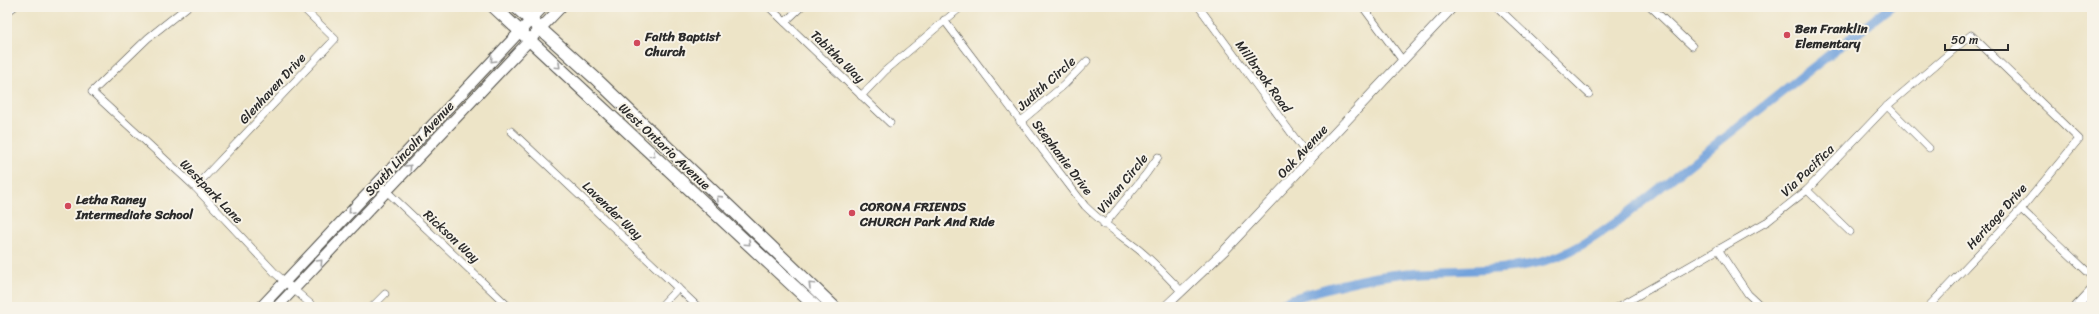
<svg xmlns="http://www.w3.org/2000/svg" width="2099" height="314" viewBox="0 0 2099 314" font-family="Sriracha,sans-serif">
	<style>
		.lines { fill: none; stroke-linecap: round; stroke-linejoin: round }
		.canal { stroke: #72a2dc; stroke-width: 9 }
		.minor-casing { stroke: #484742; stroke-width: 8 }
		.tertiary-casing { stroke: #484742; stroke-width: 10 }
		.secondary-casing { stroke: #484742; stroke-width: 12 }
		.primary-casing { stroke: #484742; stroke-width: 14 }
		.minor { stroke: #fff; stroke-width: 7 }
		.tertiary { stroke: #fff; stroke-width: 9 }
		.secondary { stroke: #fff; stroke-width: 10 }
		.primary { stroke: #fff; stroke-width: 12 }
		.oneway { stroke: #a0a0a0 }
		.poi-dot { fill: #d1495b; stroke: #f7f3e8; stroke-width: 1.5 }
		.labels { text-anchor: middle; stroke-width: 4; stroke-linejoin: round; paint-order: stroke }
		.poi-label { font-size: 13px; font-weight: bold; fill: #2b2b2b; stroke: #f7f3e8; text-anchor: start }
		.street-label { font-size: 13px; fill: #2b2b2b; stroke: #f7f3e8 }
	</style>
	<rect width="100%" height="100%" fill="#f7f3e8"/>
	<filter id="ink" filterUnits="userSpaceOnUse"><feTurbulence type="fractalNoise" baseFrequency=".025" numOctaves="2"/><feDisplacementMap in="SourceGraphic" scale="8" xChannelSelector="R" yChannelSelector="G"/><feConvolveMatrix kernelMatrix="1 2 1 2 8 2 1 2 1" color-interpolation-filters="sRGB"/></filter>
	<filter id="wash" filterUnits="userSpaceOnUse"><feTurbulence type="fractalNoise" baseFrequency=".012" numOctaves="4" result="noise"/><feDisplacementMap in="SourceGraphic" scale="16" xChannelSelector="R" yChannelSelector="G"/><feGaussianBlur stdDeviation="0.9" result="paint"/><feColorMatrix in="noise" values="0 0 0 0 0 0 0 0 0 0 0 0 0 0 0 0 0 1.4 0 .05"/><feComposite in="paint" operator="in"/></filter>
	<g filter="url(#wash)">
		<rect width="100%" height="100%" fill="#ede4c7"/>
		<g class="lines">
			<path class="canal" d="M1270 307C1315 290 1360 277 1408 273 1452 269 1497 273 1541 262 1571 254 1598 236 1623 217L1890 7"/>
		</g>
	</g>
	<g filter="url(#ink)">
		<g class="lines">
			<g class="minor-casing">
				<g id="minor">
					<path d="M187 7 148 38 92 92 195 187 276 274 314 307"/>
					<path d="M769 7 890 123"/>
					<path d="M1199 7 1311 160"/>
					<path d="M1363 7 1403 61"/>
					<path d="M1497 7 1589 94"/>
					<path d="M1651 7 1692 46"/>
					<path d="M7 12 14 7"/>
					<path d="M944 20 1085 206C1102 223 1120 235 1138 249 1154 262 1167 276 1181 291"/>
					<path d="M785 22 801 7"/>
					<path d="M861 96 885 71 961 7"/>
					<path d="M1887 106 1929 148"/>
					<path d="M1020 122 1064 85 1087 61"/>
					<path d="M511 131 698 307"/>
					<path d="M378 183 509 307"/>
					<path d="M195 187 335 39 302 7"/>
					<path d="M1807 190 1850 232"/>
					<path d="M2021 209 2092 276"/>
					<path d="M1104 225 1146 174 1158 157"/>
					<path d="M1718 249 1748 294 1762 307"/>
					<path d="M372 307 385 294"/>
					<path d="M660 307 678 288"/>
					<path d="M1618 307 1768 221 1807 190 1887 106 1971 35 2079 139 2021 209 1928 307"/>
				</g>
			</g>
			<g class="tertiary-casing">
				<g id="tertiary">
					<path d="M1165 307 1225 250 1453 7"/>
					<path d="M2076 307 2092 290"/>
				</g>
			</g>
			<g class="secondary-casing">
				<g id="secondary">
					<path d="M261 307 543 7"/>
					<path d="M277 307 561 7"/>
				</g>
			</g>
			<g class="primary-casing">
				<g id="primary">
					<path d="M494 7 816 307"/>
					<path d="M516 7 595 78 834 307"/>
				</g>
			</g>
			<use href="#minor" class="minor"/>
			<use href="#tertiary" class="tertiary"/>
			<use href="#secondary" class="secondary"/>
			<use href="#primary" class="primary"/>
		</g>
		<defs><path id="oneway-chevron" d="M-2-3.5L2.5 0L-2 3.5" fill="none" stroke-width="1.6" stroke-linecap="round" stroke-linejoin="round"/></defs>
		<g class="oneway">
			<use href="#oneway-chevron" transform="translate(493 60) rotate(134)"/>
			<use href="#oneway-chevron" transform="translate(558 66) rotate(43)"/>
			<use href="#oneway-chevron" transform="translate(653 155) rotate(43)"/>
			<use href="#oneway-chevron" transform="translate(409 167) rotate(-47)"/>
			<use href="#oneway-chevron" transform="translate(719 198) rotate(-136)"/>
			<use href="#oneway-chevron" transform="translate(351 211) rotate(133)"/>
			<use href="#oneway-chevron" transform="translate(748 243) rotate(43)"/>
			<use href="#oneway-chevron" transform="translate(320 262) rotate(-47)"/>
			<use href="#oneway-chevron" transform="translate(811 285) rotate(-137)"/>
		</g>
	</g>
	<g class="poi-dot">
		<circle cx="1787" cy="35" r="4"/>
		<circle cx="637" cy="43" r="4"/>
		<circle cx="68" cy="206" r="4"/>
		<circle cx="852" cy="213" r="4"/>
	</g>
	<g class="labels">
		<g class="poi-label">
			<text x="1795" y="33">Ben Franklin<tspan x="1795" dy="15">Elementary</tspan></text>
			<text x="645" y="41">Faith Baptist<tspan x="645" dy="15">Church</tspan></text>
			<text x="76" y="204">Letha Raney<tspan x="76" dy="15">Intermediate School</tspan></text>
			<text x="860" y="211">CORONA FRIENDS<tspan x="860" dy="15">CHURCH Park And Ride</tspan></text>
		</g>
		<g class="street-label">
			<text transform="translate(838 56) rotate(44)" y="5">Tabitha Way</text>
			<text transform="translate(1264 76) rotate(54)" y="5">Millbrook Road</text>
			<text transform="translate(1046 83) rotate(-42)" y="5">Judith Circle</text>
			<text transform="translate(272 88) rotate(-47)" y="5">Glenhaven Drive</text>
			<text transform="translate(665 146) rotate(43)" y="5">West Ontario Avenue</text>
			<text transform="translate(409 148) rotate(-47)" y="5">South Lincoln Avenue</text>
			<text transform="translate(1302 151) rotate(-47)" y="5">Oak Avenue</text>
			<text transform="translate(1063 157) rotate(53)" y="5">Stephanie Drive</text>
			<text transform="translate(1807 170) rotate(-44)" y="5">Via Pacifica</text>
			<text transform="translate(1122 183) rotate(-51)" y="5">Vivian Circle</text>
			<text transform="translate(212 191) rotate(46)" y="5">Westpark Lane</text>
			<text transform="translate(613 210) rotate(44)" y="5">Lavender Way</text>
			<text transform="translate(1996 216) rotate(-48)" y="5">Heritage Drive</text>
			<text transform="translate(452 236) rotate(43)" y="5">Rickson Way</text>
		</g>
	</g>
	<rect width="2099" height="314" fill="none" stroke="#f7f3e8" stroke-width="24"/>
	<path d="M1945 44v6h63v-6" fill="none" stroke="#2b2b2b" stroke-width="2"/>
	<text x="1951" y="44" font-size="12" fill="#2b2b2b" stroke="#f7f3e8" stroke-width="3" paint-order="stroke">50 m</text>
</svg>
